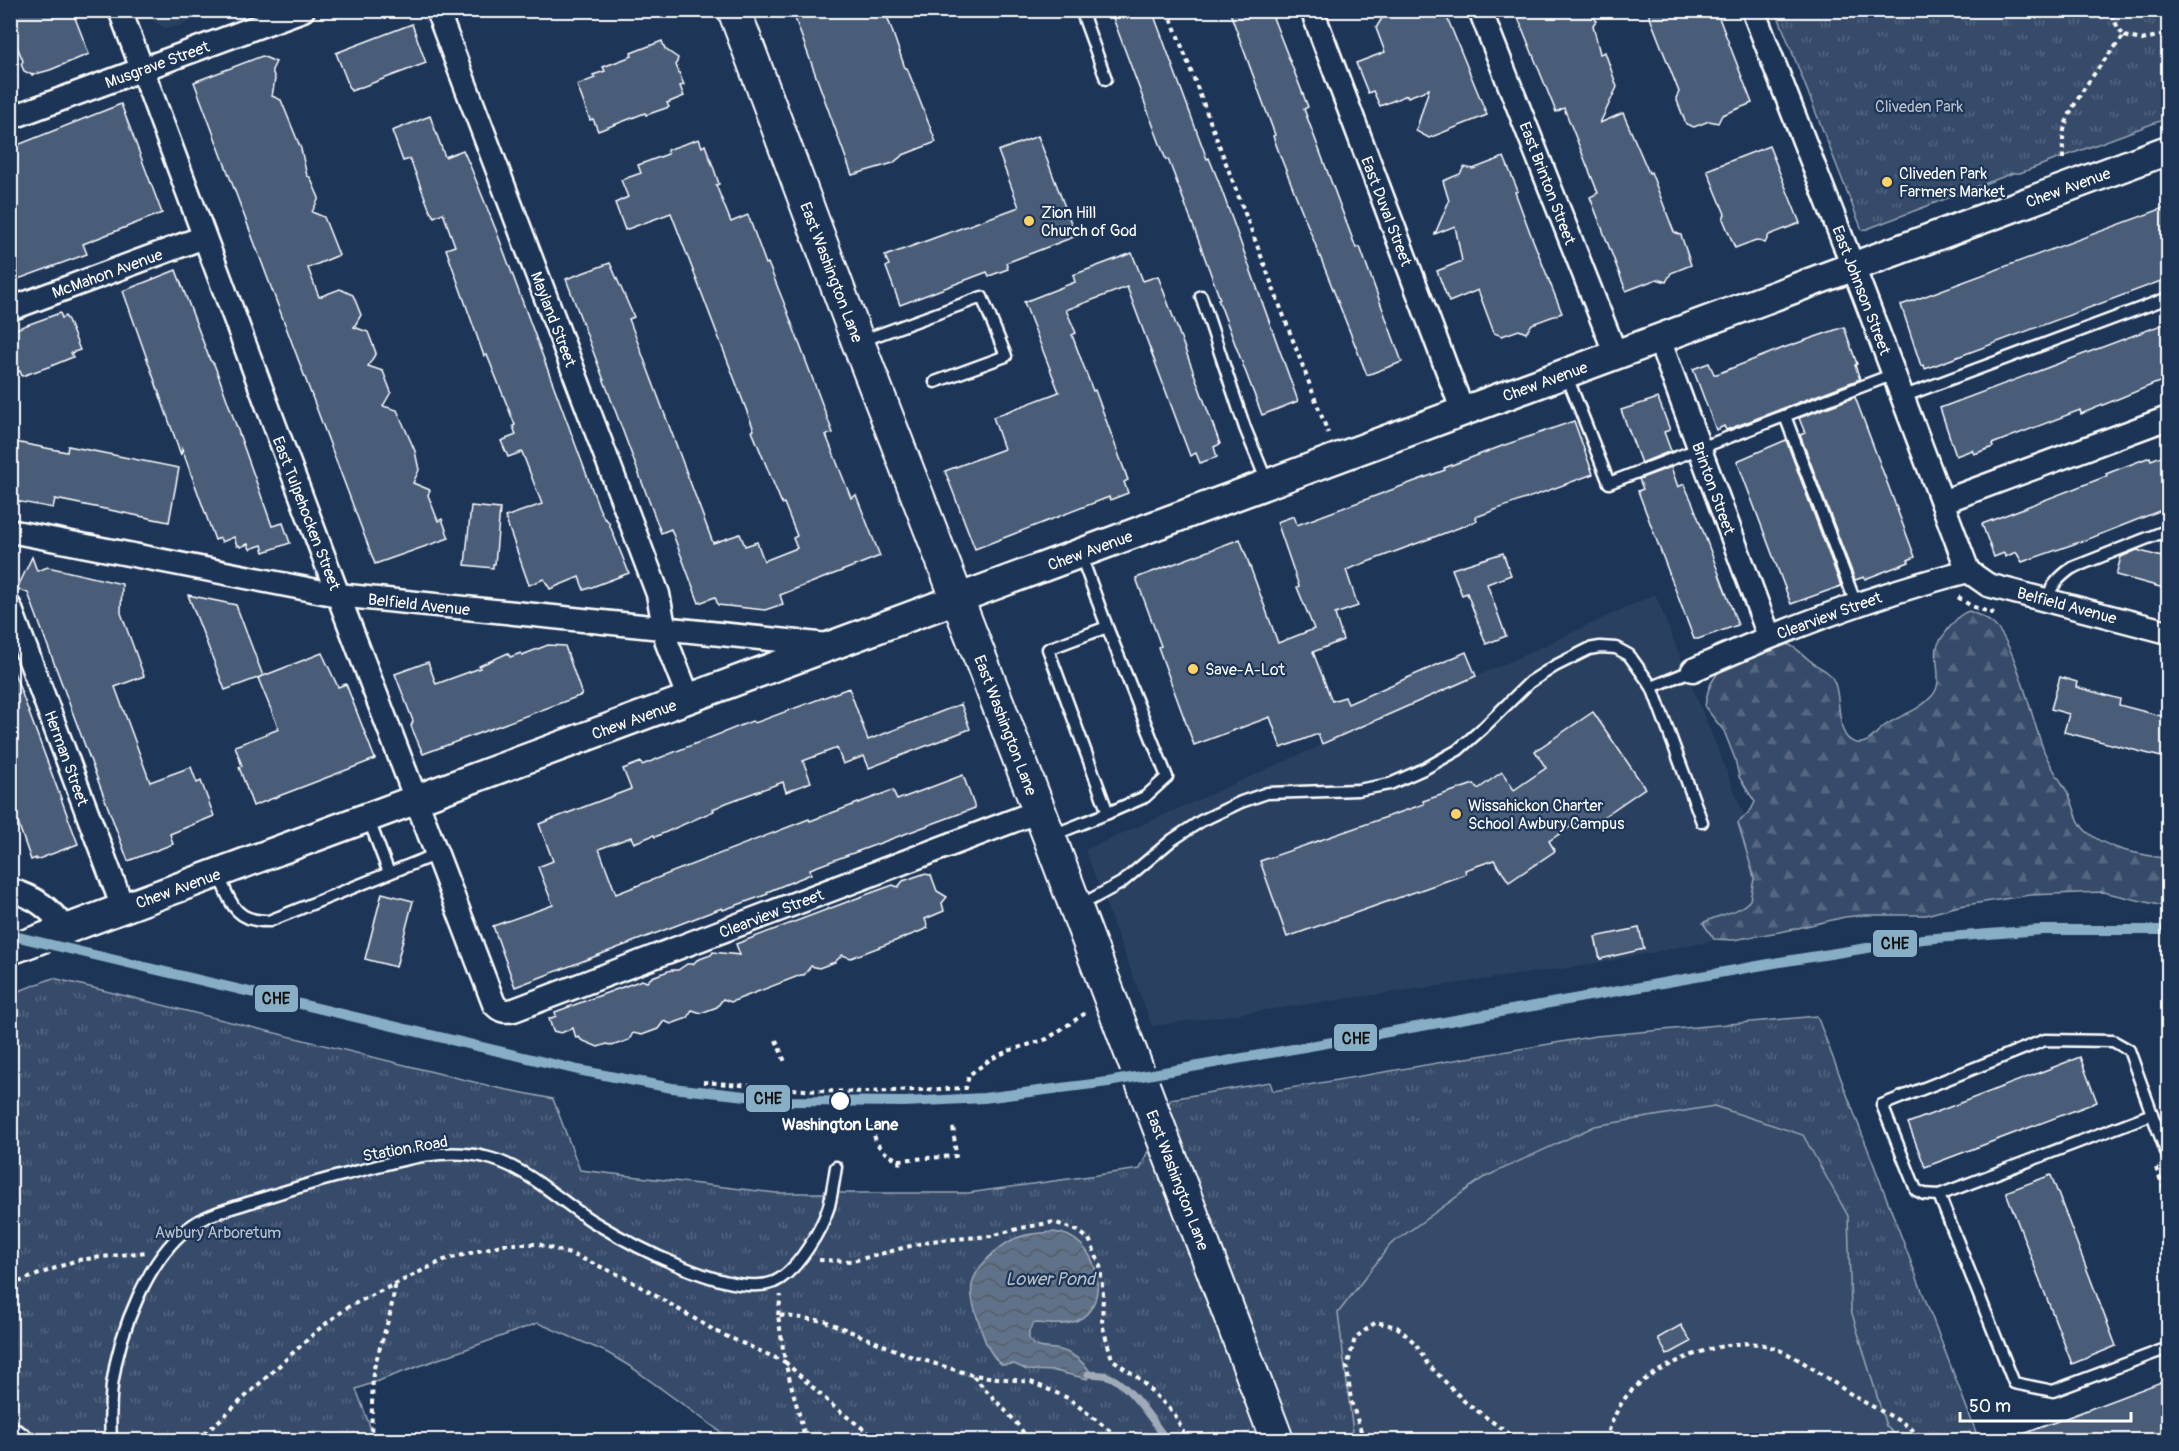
<svg xmlns="http://www.w3.org/2000/svg" width="2179" height="1451" viewBox="0 0 2179 1451" font-family="Pangolin,sans-serif">
	<style>
		.built { fill: #2a4161 }
		.grass { fill: url(#grass-tufts); stroke: #9aa5b4; stroke-width: 1.5 }
		.forest { fill: url(#forest-firs); stroke: #9aa5b4; stroke-width: 1.5 }
		.garden { fill: #364b69; stroke: #9aa5b4; stroke-width: 1.5 }
		.water { fill: url(#water-waves); stroke: #a0aab8; stroke-width: 1.5 }
		.lines { fill: none; stroke-linecap: round; stroke-linejoin: round }
		.stream { stroke: #a0aab8; stroke-width: 7 }
		.building { fill: #4a5d79; stroke: #fff; stroke-width: 1.5 }
		.service-casing { stroke: #fff; stroke-width: 15 }
		.minor-casing { stroke: #fff; stroke-width: 27 }
		.tertiary-casing { stroke: #fff; stroke-width: 33 }
		.secondary-casing { stroke: #fff; stroke-width: 36 }
		.path { stroke: #fff; stroke-width: 4; stroke-dasharray: 4.5 4.5; stroke-linecap: butt }
		.service { stroke: #1d3557; stroke-width: 10 }
		.minor { stroke: #1d3557; stroke-width: 22 }
		.tertiary { stroke: #1d3557; stroke-width: 28 }
		.secondary { stroke: #1d3557; stroke-width: 32 }
		.rail-1-casing { stroke: #1d3557; stroke-width: 15 }
		.rail-1 { stroke: #88aec5; stroke-width: 10 }
		.poi-dot { fill: #ffd166; stroke: #1d3557; stroke-width: 2 }
		.stop-dot { fill: #fff; stroke: #1d3557; stroke-width: 2 }
		.labels { text-anchor: middle; stroke-width: 4.5; stroke-linejoin: round; paint-order: stroke }
		.street-label { font-size: 16px; fill: #fff; stroke: #1d3557 }
		.park-label { font-size: 16px; fill: #b9c0ca; stroke: #1d3557 }
		.poi-label { font-size: 16px; fill: #fff; stroke: #1d3557; text-anchor: start }
		.stop-label { font-size: 16px; font-weight: bold; fill: #fff; stroke: #1d3557 }
		.water-label { font-size: 18px; font-style: italic; fill: #b8c0ca; stroke: #1d3557 }
		.line-badge { stroke: #1d3557; stroke-width: 2 }
		.pale-badge-label { font-size: 16px; text-anchor: middle; font-weight: bold; fill: #111 }
	</style>
	<defs>
		<pattern id="grass-tufts" width="24" height="20" patternUnits="userSpaceOnUse" patternTransform="scale(1.5)"><rect width="24" height="20" fill="#364b69"/><path d="M3 7l-1-3M5 7V3M7 7l1-3M15 17l-1-3M17 17v-4M19 17l1-3" fill="none" stroke="#546680"/></pattern>
		<pattern id="forest-firs" width="22" height="20" patternUnits="userSpaceOnUse" patternTransform="scale(1.5)"><rect width="22" height="20" fill="#364b69"/><path d="M5 1l3.5 6h-7zM16 11l3.5 6h-7z" fill="#546680"/></pattern>
		<pattern id="water-waves" width="16" height="10" patternUnits="userSpaceOnUse" patternTransform="scale(1.5)"><rect width="16" height="10" fill="#617289"/><path d="M0 5q4-4 8 0t8 0" fill="none" stroke="#555d67"/></pattern>
	</defs>
	<rect width="100%" height="100%" fill="#1d3557"/>
	<filter id="ink" filterUnits="userSpaceOnUse"><feTurbulence type="fractalNoise" baseFrequency=".0167" numOctaves="2"/><feDisplacementMap in="SourceGraphic" scale="12" xChannelSelector="R" yChannelSelector="G"/><feConvolveMatrix kernelMatrix="1 2 1 2 8 2 1 2 1" color-interpolation-filters="sRGB"/></filter>
	<g filter="url(#ink)">
		<g class="built">
			<path d="M149 11V10L220 11 178 26 164 28 152 20Z"/>
			<path d="M1655 594 1789 926 1582 966 1152 1026 1085 850 1511 661Z"/>
		</g>
		<g class="grass">
			<path d="M1776 11H2168V118L2020 173H2013L1867 229 1862 230Z"/>
			<path d="M53 978 498 1088 553 1099 580 1170 776 1193H968L1140 1169 1171 1099 1270 1082 1273 1091 1596 1036 1817 1016 1979 1440H732L631 1367 606 1352 538 1323 356 1389 375 1440H11V994Z"/>
		</g>
		<path class="forest" d="M1969 611C1977 614 1986 618 1993 624 2016 643 2032 721 2044 751 2050 767 2061 780 2069 795 2075 807 2076 823 2087 832 2110 851 2140 854 2168 859V905L2163 906 2103 892 2030 895 1959 906 1926 915H1864L1845 917 1785 931 1733 940 1714 939 1703 923C1718 914 1738 914 1750 900L1754 879 1752 870 1738 823 1751 810 1755 802 1739 777 1735 759 1724 731 1705 707C1706 697 1709 685 1715 677 1725 661 1768 639 1786 644 1797 646 1804 657 1812 662 1816 666 1822 668 1827 672 1847 686 1830 739 1857 743 1869 745 1875 733 1883 727 1899 715 1918 712 1932 696 1944 683 1934 663 1937 647 1939 640 1945 634 1949 628 1956 620 1959 614 1969 611Z"/>
		<path class="garden" d="M1714 1106 1803 1135 1848 1216 1851 1310 1886 1426 1900 1440H1354L1338 1313 1390 1245 1483 1178 1595 1126Z"/>
		<path class="water" d="M1053 1232C1100 1235 1113 1306 1076 1321 1062 1327 1048 1323 1034 1323L1029 1331V1339C1036 1350 1045 1347 1056 1349 1069 1351 1081 1360 1089 1370L1088 1379 1055 1371 1027 1370 1014 1364 1003 1365C990 1357 984 1340 980 1326 976 1313 970 1299 972 1285 975 1267 997 1248 1012 1240 1023 1234 1040 1233 1053 1232Z"/>
		<g class="lines">
			<path class="stream" d="M1088 1374C1094 1375 1101 1374 1107 1376 1128 1382 1154 1423 1167 1440"/>
		</g>
		<g class="building">
			<path d="M10 10H72L89 54 50 70 32 75 24 71 21 64 23 61 10 29Z"/>
			<path d="M792 10H885L905 68H907L936 142 903 155 893 163 852 175Z"/>
			<path d="M1110 10H1152L1207 159 1209 158 1218 180 1298 401 1262 415 1218 299H1220L1184 201 1168 159 1166 160Z"/>
			<path d="M1229 10H1270L1308 107 1304 109 1356 248 1360 247 1402 362 1367 375 1281 158 1273 136 1275 135Z"/>
			<path d="M1400 10H1444L1487 115 1429 138 1416 131 1429 89 1408 97 1407 95 1380 106 1373 91 1368 93 1356 63 1385 52 1376 28 1382 18Z"/>
			<path d="M1535 10H1593L1596 21 1593 25 1600 54 1605 52 1617 87 1600 123 1623 113 1649 173 1651 172 1674 232 1681 235 1691 265 1671 273 1666 282 1657 279 1626 291 1590 197 1598 193 1564 108 1556 112 1518 18Z"/>
			<path d="M1647 10H1716L1752 103 1722 115 1718 123 1709 121 1694 127 1686 124 1676 98 1679 92Z"/>
			<path d="M412 24 426 63 351 91 336 53Z"/>
			<path d="M662 41 665 49 678 58 676 65 684 85 680 86 684 96 667 103 669 107 646 115 645 113 598 131 593 119 590 120 577 85 595 78 593 75 605 71 603 67 632 56 631 53Z"/>
			<path d="M262 56 276 62 272 70 275 79 272 96 281 100 301 149 307 176 310 177 319 198 312 212 324 217 339 255 308 268 319 297 340 289 353 295 361 315 354 327 368 332 376 353 368 366 383 371 391 392 383 406 397 410 415 451 419 470 413 483 430 490 428 495 438 521 442 519 449 538 375 564 194 82Z"/>
			<path d="M121 104 162 213 83 244 87 254 10 282V148Z"/>
			<path d="M430 116 445 157 463 150 471 168 496 230 599 508 604 518 608 521 629 573 584 590 579 577 550 589 544 579 529 585 505 517 542 504 522 452 508 457 501 441 516 435 513 426 515 425 487 355 484 356 446 249 455 246 443 213 434 217 430 211 410 159 403 161 392 131Z"/>
			<path d="M1038 136 1076 236 1006 263 1008 269 989 276 987 272 900 305 886 267 889 265 885 256 1019 207 998 151Z"/>
			<path d="M699 139 702 147 705 145 714 169 719 184 716 185 731 222 748 215 766 264 768 263 786 308 833 433 826 435 851 498 856 495 880 556 780 595 783 604 765 610 718 605 715 597 699 603 671 529 661 533 566 279 610 263 634 317 629 319 713 543 740 534 745 546 757 542 764 561 797 548 793 538 797 536 784 503 782 504 752 431 754 430 671 213 625 230 615 203 628 197 621 180 641 173 638 165 668 154 667 150Z"/>
			<path d="M1769 146 1800 223 1769 235 1765 243 1756 240 1735 248 1723 219 1725 214 1707 170Z"/>
			<path d="M1504 157 1518 191 1515 192 1531 235 1562 313 1532 324 1526 333 1519 330 1502 336 1494 333 1478 290 1449 302 1437 271 1462 261 1455 226 1435 234 1449 201 1443 181 1460 174 1464 167 1473 169Z"/>
			<path d="M2169 206V278L1952 359 1925 369 1924 365 1921 366 1901 305Z"/>
			<path d="M1132 253 1143 281 1158 276 1220 444 1214 447 1217 457 1200 463 1196 453 1190 456 1127 287 1066 310 1076 333 1072 335 1093 391 1095 390 1128 480 1124 482 1128 493 1110 500 1109 497 975 549 945 471 1004 449 993 417 1059 392 1024 302 1075 282 1073 275Z"/>
			<path d="M176 270 210 360 214 364 220 380 272 526 283 523 290 543 264 552 262 545 250 549 248 544 240 547 239 545 237 546 234 537 222 542 220 538 215 540 182 449 181 455 123 291Z"/>
			<path d="M60 313 62 318 65 316 68 320 80 350 71 353 73 357 51 366 22 376 20 371 10 375V331Z"/>
			<path d="M2169 322V378L2081 414 2080 410 1992 444 1993 447 1974 454 1972 450 1956 456 1940 408Z"/>
			<path d="M1844 327 1857 364 1855 365 1860 379 1726 430 1724 426 1716 430 1693 369 1709 363 1714 374H1717L1783 348Z"/>
			<path d="M1855 397 1915 557 1908 560 1909 562 1865 579 1864 577 1855 580 1800 435 1805 433 1799 418Z"/>
			<path d="M1658 398 1670 430 1664 432 1671 451 1641 463 1621 410Z"/>
			<path d="M1574 421 1593 474 1476 517 1477 521 1346 570 1358 606 1335 614 1343 640 1313 652 1332 701 1345 697 1348 704 1466 652 1476 676 1322 744 1318 734 1281 748 1270 717 1194 745 1158 647 1161 646 1136 578 1240 539 1278 643 1314 629 1297 587 1299 586 1277 522 1294 516 1297 525 1445 470 1444 468 1502 446Z"/>
			<path d="M1786 440 1841 586 1791 604 1737 461Z"/>
			<path d="M10 441 67 452 68 446 179 468 169 522 55 499 53 508 10 500Z"/>
			<path d="M2169 453 2167 508 2091 538 2022 562 2016 552 2005 557 2004 553 1994 557 1982 524 2107 476 2106 474 2116 470 2150 457 2151 460Z"/>
			<path d="M1671 467 1678 487 1684 484 1693 504 1738 625 1698 639H1694L1638 491 1643 489 1639 479Z"/>
			<path d="M471 506 500 509 495 564H493V568L465 565Z"/>
			<path d="M2137 550 2169 559V585L2165 584 2164 588 2116 575 2121 557Z"/>
			<path d="M1503 553 1511 575 1487 584 1506 636 1486 644 1467 593 1462 595 1452 569Z"/>
			<path d="M32 557 37 571 48 567 122 584 121 613 144 676 115 687 150 782 191 767 197 783 201 781 214 816 170 834 173 844 128 861 28 593 17 589Z"/>
			<path d="M188 595 236 605 263 676 225 690Z"/>
			<path d="M548 645 565 646 582 695 423 754 411 726 413 721 395 674 428 662 436 684 480 668 479 666 508 653 510 657 521 653 522 655Z"/>
			<path d="M322 653 338 687 346 684 375 759 253 806 239 767 242 766 235 746 279 729 258 678Z"/>
			<path d="M10 667H12L78 844 36 860V858L31 860 10 800Z"/>
			<path d="M2060 677 2077 682 2076 687 2120 699 2119 705 2169 718V759L2064 732 2069 714 2051 709Z"/>
			<path d="M849 688 868 740 961 704 970 729 869 768 864 756 843 764 837 748 803 761 811 782 786 792 783 782 726 803 713 809 714 811 655 837 654 835 634 843 631 837 599 849 616 894 809 819 810 821 893 790 897 800 963 775 975 808 810 869 811 874 767 892 768 894 723 910 722 908 515 987 493 926 553 905 538 867 553 861 539 824 631 789 623 769 641 762 642 765 752 721 755 723Z"/>
			<path d="M1593 712 1645 788 1587 828 1582 819 1549 841 1555 851 1509 882 1494 860 1465 870 1466 874 1287 937 1260 861 1424 804 1423 801 1474 784 1478 789 1502 772 1514 790 1546 768 1535 751Z"/>
			<path d="M923 874 931 875 937 891 947 897 942 903 944 911 925 919 928 928 916 933 851 958 842 955 835 962 819 968 811 966 804 975H801L731 1002 723 999 717 1007 701 1013 692 1010 688 1018 671 1024 664 1021 658 1029 642 1035 633 1033 629 1040 612 1046 607 1044 598 1047 581 1040 579 1037 576 1038 573 1028 561 1033 553 1031 549 1019 556 1016 555 1012 631 984 642 980 647 982 652 977 671 970H678L687 964H693L697 960 711 955 713 952 740 955 736 944 868 894 893 885 898 887 903 881Z"/>
			<path d="M382 893 413 901 396 967 365 959Z"/>
			<path d="M1639 928 1644 949 1600 959 1595 937Z"/>
			<path d="M2080 1057 2097 1102 1925 1167 1908 1123Z"/>
			<path d="M2051 1175 2116 1346 2072 1364 2006 1192Z"/>
			<path d="M1681 1325 1691 1342 1667 1355 1658 1338Z"/>
			<path d="M2169 1379V1431L2142 1440H2010V1439Z"/>
		</g>
		<g class="lines">
			<g class="service-casing">
				<g id="service">
					<path d="M1081 10 1106 79"/>
					<path d="M1201 296 1245 428 1267 482"/>
					<path d="M861 341 982 297 1006 356 935 382"/>
					<path d="M1566 374 1609 483 1894 374"/>
					<path d="M1902 397 2168 298"/>
					<path d="M1785 416 1856 604"/>
					<path d="M1080 553 1107 627 1167 777 1145 797 1108 813 1048 649 1107 627"/>
					<path d="M2046 600C2052 585 2059 577 2072 568L2168 530"/>
					<path d="M1652 687 1693 670"/>
					<path d="M368 818 389 873"/>
					<path d="M1053 835 1108 813"/>
					<path d="M218 873C230 901 234 922 269 921L437 854"/>
					<path d="M1079 906 1121 883 1172 840 1201 821 1241 802 1267 793 1358 790 1390 784 1426 768 1458 750 1483 728 1530 682 1555 666 1589 649 1600 647 1616 648 1629 655 1652 687 1702 822"/>
					<path d="M2045 1040 2113 1041 2129 1050 2152 1114 1939 1195 1924 1194 1916 1190 1882 1105Z"/>
					<path d="M2152 1114 2168 1157"/>
					<path d="M1939 1195 2014 1383 2053 1391 2168 1348"/>
					<path d="M111 1440C110 1422 110 1404 112 1385 119 1333 148 1254 194 1224 211 1213 232 1208 251 1202 282 1192 314 1182 347 1174 391 1163 440 1146 485 1157 526 1166 558 1200 592 1221 630 1244 731 1299 774 1282 797 1272 822 1229 829 1206 832 1193 834 1180 836 1167"/>
				</g>
			</g>
			<g class="minor-casing">
				<g id="minor">
					<path d="M120 10 338 595 494 1004C500 1011 505 1012 514 1010L1039 811"/>
					<path d="M437 10 658 594 667 643 689 699"/>
					<path d="M1312 10 1463 412"/>
					<path d="M1480 10 1616 355"/>
					<path d="M1753 10 1864 295 1968 571 1988 585 2168 632"/>
					<path d="M10 118 303 10"/>
					<path d="M10 309 204 237"/>
					<path d="M1659 339 1769 636"/>
					<path d="M1942 502 2168 418"/>
					<path d="M10 531 338 595 828 645"/>
					<path d="M10 607 123 908"/>
					<path d="M1693 670C1783 630 1873 595 1968 571"/>
					<path d="M10 890C36 897 51 909 66 930"/>
					<path d="M10 1433 22 1440"/>
				</g>
			</g>
			<g class="tertiary-casing">
				<path id="tertiary" d="M10 950 2168 150"/>
			</g>
			<g class="secondary-casing">
				<path id="secondary" d="M734 10 858 342 1049 836 1277 1440"/>
			</g>
			<g class="path">
				<path d="M1168 10 1328 433"/>
				<path d="M2124 36 2142 40 2168 33"/>
				<path d="M2063 159C2063 148 2062 137 2065 126 2074 98 2105 58 2124 36L2118 28 2110 10"/>
				<path d="M1958 597 1971 606 1992 613 1993 609"/>
				<path d="M776 1040 785 1062"/>
				<path d="M703 1082 817 1091 867 1092 966 1088 969 1075 991 1059 1008 1051 1047 1039 1087 1012"/>
				<path d="M872 1127C876 1146 881 1152 899 1160L900 1168"/>
				<path d="M899 1160 956 1156 953 1125"/>
				<path d="M2156 1168 2164 1189 2168 1193"/>
				<path d="M819 1260 853 1261 930 1241 991 1236 1021 1228 1054 1222 1078 1231 1089 1239 1100 1265 1103 1295 1102 1324 1112 1359 1137 1377 1174 1413 1187 1440"/>
				<path d="M10 1285 77 1260 146 1252"/>
				<path d="M778 1315 781 1295"/>
				<path d="M973 1376 1014 1420 1029 1440"/>
				<path d="M198 1440 319 1329 348 1307 444 1260 505 1244H538L576 1256 624 1277 717 1332 785 1362 806 1440"/>
				<path d="M371 1440 373 1371 390 1314 396 1282"/>
				<path d="M878 1440 833 1406 785 1362 778 1315 825 1321 910 1356 972 1375 1031 1382 1068 1398 1109 1430 1116 1440"/>
				<path d="M1364 1440 1351 1401 1347 1367 1355 1338 1376 1322 1397 1327 1415 1343 1427 1363 1464 1401 1517 1440"/>
				<path d="M1606 1440C1611 1423 1618 1405 1630 1392 1657 1365 1725 1336 1764 1345 1797 1353 1830 1382 1859 1399 1881 1412 1906 1421 1924 1440"/>
			</g>
			<use href="#service" class="service"/>
			<use href="#minor" class="minor"/>
			<use href="#tertiary" class="tertiary"/>
			<use href="#secondary" class="secondary"/>
			<g class="rail-1-casing">
				<path id="rail-1" d="M10 935 578 1070 672 1088 791 1101 905 1102 984 1098 1108 1082 1780 962 1923 939 2041 930H2168"/>
			</g>
			<use href="#rail-1" class="rail-1"/>
		</g>
	</g>
	<g class="poi-dot">
		<circle cx="1887" cy="182" r="6"/>
		<circle cx="1029" cy="221" r="6"/>
		<circle cx="1193" cy="669" r="6"/>
		<circle cx="1456" cy="814" r="6"/>
	</g>
	<circle class="stop-dot" cx="840" cy="1101" r="10"/>
	<g class="labels">
		<g class="street-label">
			<text transform="translate(157 64) rotate(-20)" y="6">Musgrave Street</text>
			<text transform="translate(1548 183) rotate(69)" y="6">East Brinton Street</text>
			<text transform="translate(2068 187) rotate(-20)" y="6">Chew Avenue</text>
			<text transform="translate(1387 211) rotate(69)" y="6">East Duval Street</text>
			<text transform="translate(832 272) rotate(69)" y="6">East Washington Lane</text>
			<text transform="translate(107 273) rotate(-20)" y="6">McMahon Avenue</text>
			<text transform="translate(1862 290) rotate(69)" y="6">East Johnson Street</text>
			<text transform="translate(554 319) rotate(69)" y="6">Mayland Street</text>
			<text transform="translate(1545 381) rotate(-20)" y="6">Chew Avenue</text>
			<text transform="translate(1714 488) rotate(70)" y="6">Brinton Street</text>
			<text transform="translate(307 513) rotate(69)" y="6">East Tulpehocken Street</text>
			<text transform="translate(1090 550) rotate(-20)" y="6">Chew Avenue</text>
			<text transform="translate(419 604) rotate(6)" y="6">Belfield Avenue</text>
			<text transform="translate(2067 605) rotate(15)" y="6">Belfield Avenue</text>
			<text transform="translate(1829 615) rotate(-20)" y="6">Clearview Street</text>
			<text transform="translate(634 719) rotate(-20)" y="6">Chew Avenue</text>
			<text transform="translate(1006 725) rotate(69)" y="6">East Washington Lane</text>
			<text transform="translate(67 758) rotate(70)" y="6">Herman Street</text>
			<text transform="translate(178 888) rotate(-20)" y="6">Chew Avenue</text>
			<text transform="translate(771 913) rotate(-21)" y="6">Clearview Street</text>
			<text transform="translate(405 1148) rotate(-10)" y="6">Station Road</text>
			<text transform="translate(1178 1180) rotate(69)" y="6">East Washington Lane</text>
		</g>
		<g class="park-label">
			<text x="1919" y="112">Cliveden Park</text>
			<text x="218" y="1238">Awbury Arboretum</text>
		</g>
		<g class="poi-label">
			<text x="1899" y="179">Cliveden Park<tspan x="1899" dy="18">Farmers Market</tspan></text>
			<text x="1041" y="218">Zion Hill<tspan x="1041" dy="18">Church of God</tspan></text>
			<text x="1205" y="675">Save-A-Lot</text>
			<text x="1468" y="811">Wissahickon Charter<tspan x="1468" dy="18">School Awbury Campus</tspan></text>
		</g>
		<g class="stop-label">
			<text x="840" y="1130">Washington Lane</text>
		</g>
		<g class="water-label">
			<text x="1050" y="1285">Lower Pond</text>
		</g>
	</g>
	<g class="line-badge">
		<rect x="1872" y="929" width="46" height="29" rx="6" fill="#88aec5"/>
		<rect x="254" y="984" width="45" height="29" rx="6" fill="#88aec5"/>
		<rect x="1333" y="1023" width="45" height="29" rx="6" fill="#88aec5"/>
		<rect x="745" y="1084" width="46" height="29" rx="6" fill="#88aec5"/>
	</g>
	<g class="pale-badge-label">
		<text x="1895" y="949">CHE</text>
		<text x="276" y="1004">CHE</text>
		<text x="1356" y="1044">CHE</text>
		<text x="768" y="1104">CHE</text>
	</g>
	<rect width="2179" height="1451" fill="none" stroke="#1d3557" stroke-width="36"/>
	<rect x="18" y="18" width="2143" height="1415" fill="none" stroke="#fff" stroke-width="2" filter="url(#ink)"/>
	<path d="M1960 1412v9h171v-9" fill="none" stroke="#ffffff" stroke-width="3"/>
	<text x="1969" y="1412" font-size="18" fill="#ffffff" stroke="#1d3557" stroke-width="4.5" paint-order="stroke">50 m</text>
</svg>
